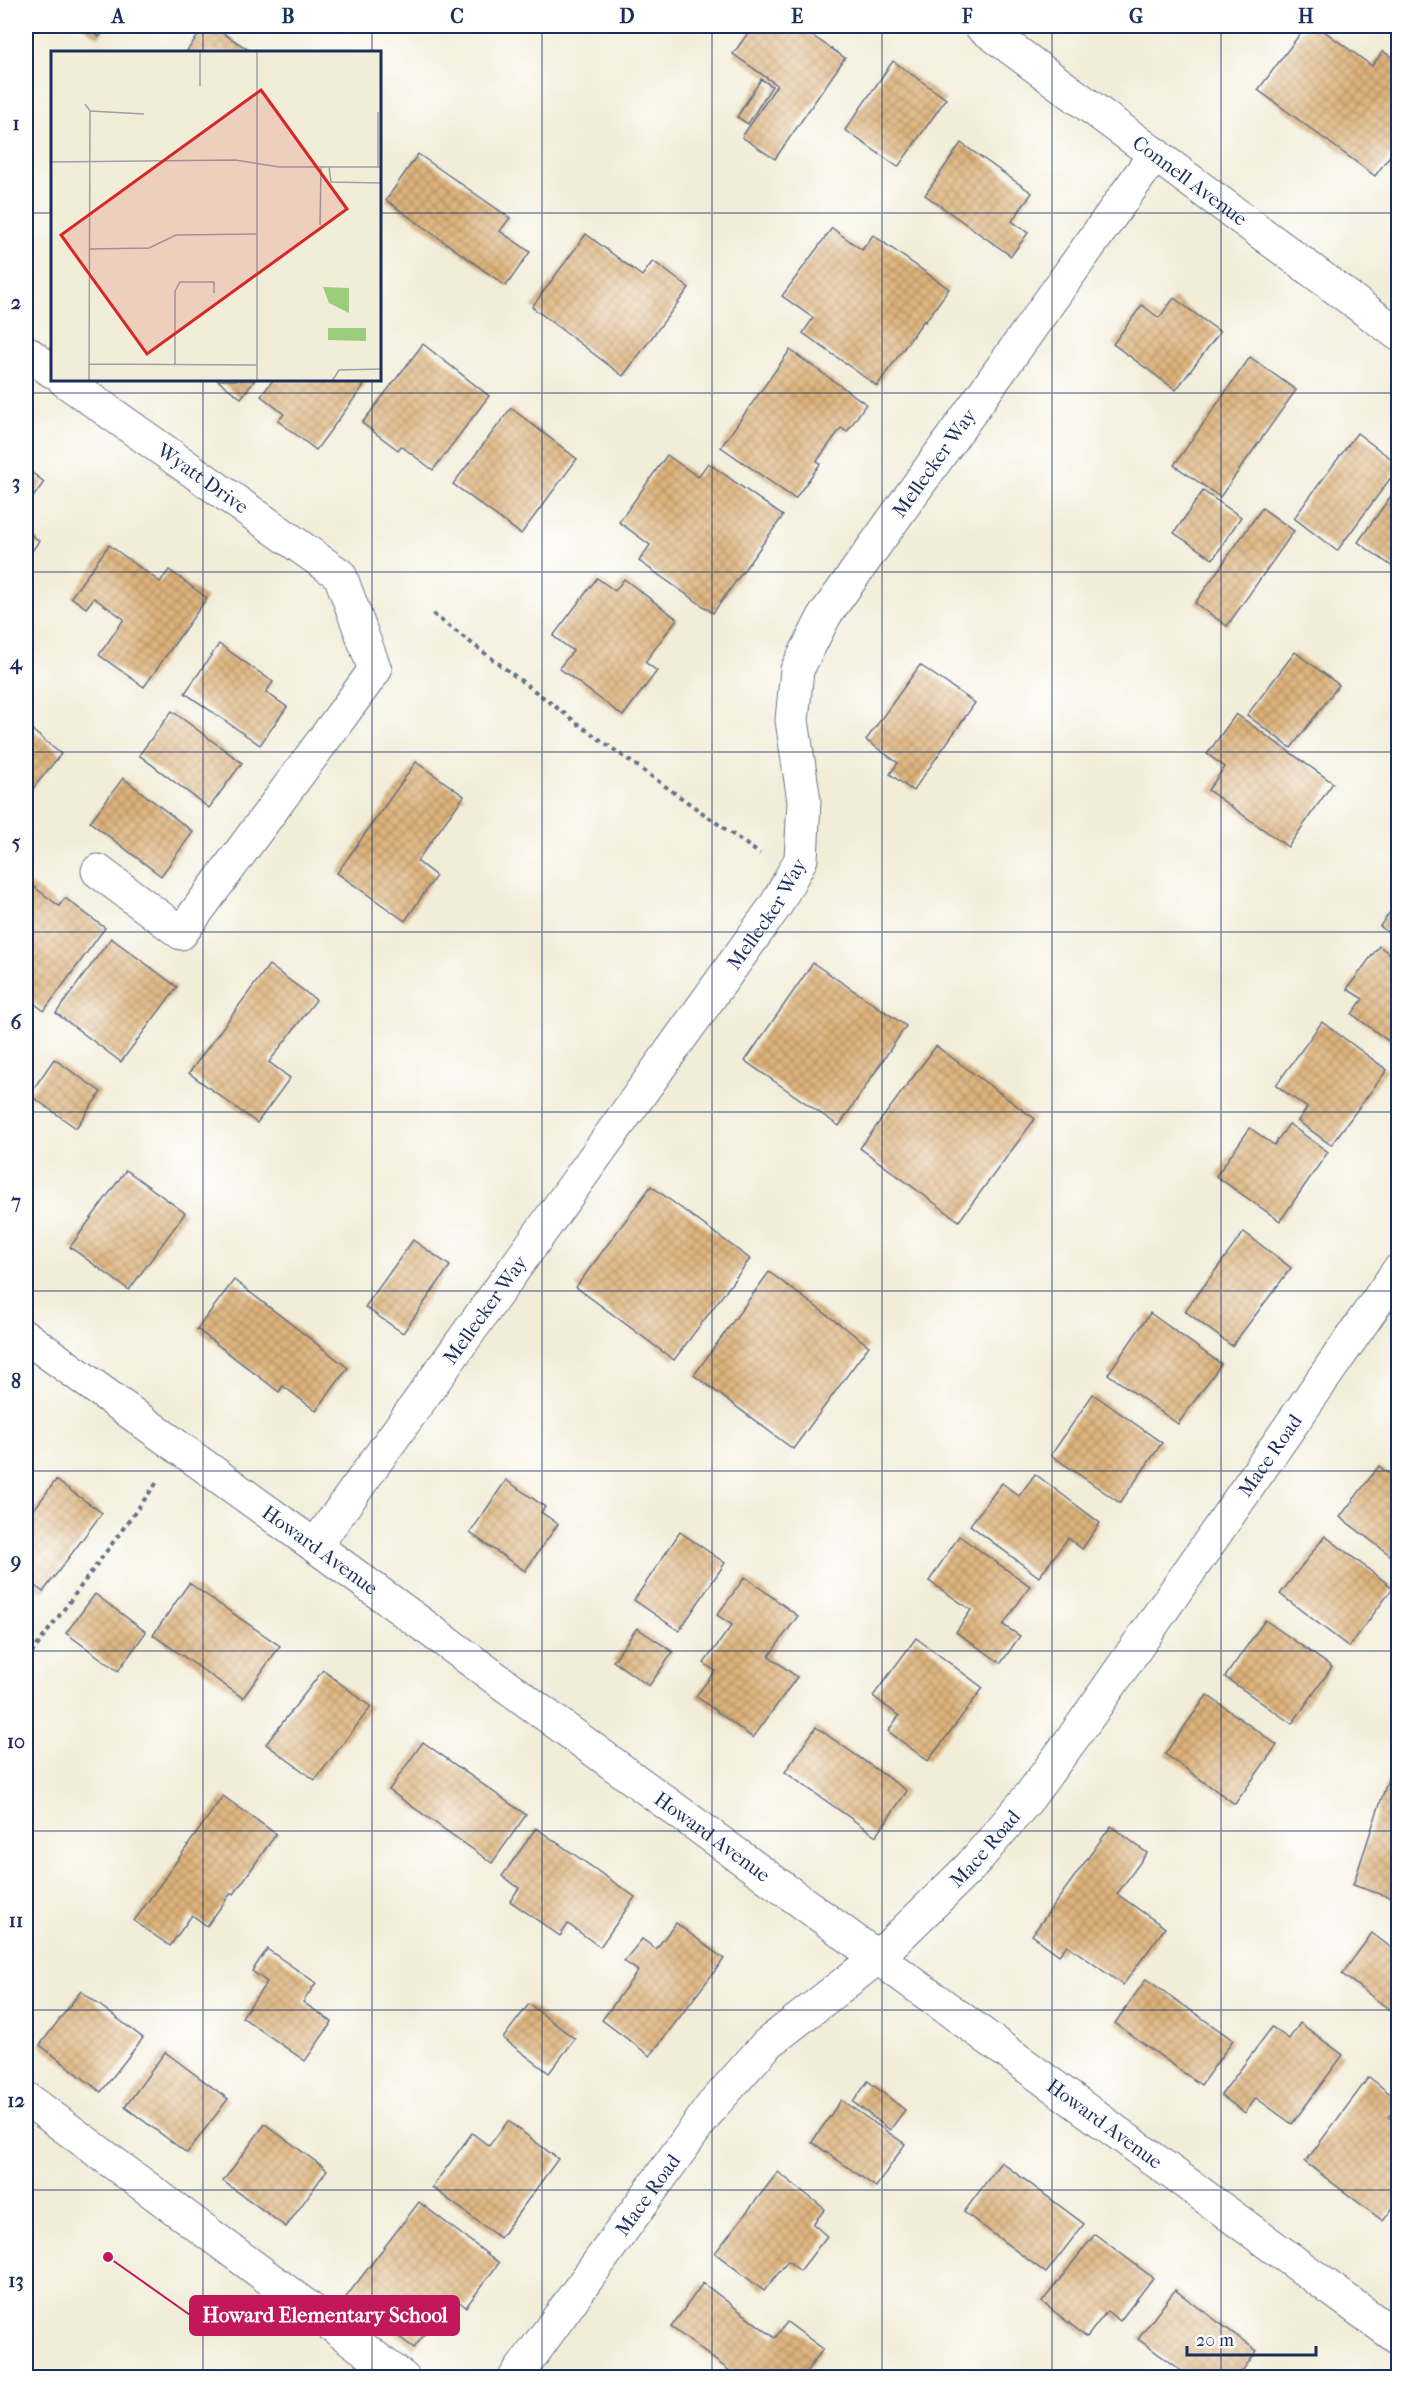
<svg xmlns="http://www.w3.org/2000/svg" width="1424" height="2403" viewBox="0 0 1424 2403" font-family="'IM FELL French Canon',serif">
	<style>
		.building { fill: url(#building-cross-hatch) }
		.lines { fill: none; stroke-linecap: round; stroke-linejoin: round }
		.minor-casing { stroke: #667289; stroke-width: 35 }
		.path { stroke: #667289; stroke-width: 4; stroke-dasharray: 4.5 4.5; stroke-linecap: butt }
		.minor { stroke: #fff; stroke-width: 33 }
		.grid { fill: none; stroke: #1b2f5e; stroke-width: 1.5; stroke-opacity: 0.55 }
		.labels { text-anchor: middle; stroke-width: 6; stroke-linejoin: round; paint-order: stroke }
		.street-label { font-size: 20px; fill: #1b2f5e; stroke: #fff }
		.inset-road { fill: none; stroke: #9ca1a7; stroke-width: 1.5 }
		.view { fill: #d62828; fill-opacity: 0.15; stroke: #d62828; stroke-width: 3 }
		.inset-edge { fill: none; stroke: #1b2f5e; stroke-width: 3 }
		.leader { fill: none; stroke: #c2185b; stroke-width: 2 }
		.callout-dot { fill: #c2185b; stroke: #fff; stroke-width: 2 }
		.callout { fill: #c2185b; stroke: #c2185b; stroke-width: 2 }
		.callout-label { font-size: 21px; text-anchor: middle; font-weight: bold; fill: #fff }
		.neatline { fill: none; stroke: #1b2f5e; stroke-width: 2 }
		.grid-label { font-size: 20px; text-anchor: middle; font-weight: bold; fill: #1b2f5e }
	</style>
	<defs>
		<pattern id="building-cross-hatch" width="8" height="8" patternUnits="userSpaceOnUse" patternTransform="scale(1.5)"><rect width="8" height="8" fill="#deb37a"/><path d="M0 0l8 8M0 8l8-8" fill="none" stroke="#b39267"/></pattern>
	</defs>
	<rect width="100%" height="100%" fill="#fff"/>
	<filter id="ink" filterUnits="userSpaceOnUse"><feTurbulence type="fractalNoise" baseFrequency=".0167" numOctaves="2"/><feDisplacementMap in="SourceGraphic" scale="12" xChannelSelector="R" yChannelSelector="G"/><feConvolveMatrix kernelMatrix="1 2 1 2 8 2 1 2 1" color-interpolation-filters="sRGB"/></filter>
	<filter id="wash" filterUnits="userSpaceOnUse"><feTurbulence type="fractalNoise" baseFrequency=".008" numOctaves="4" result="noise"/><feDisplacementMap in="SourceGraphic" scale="24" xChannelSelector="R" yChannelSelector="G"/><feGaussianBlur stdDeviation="1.35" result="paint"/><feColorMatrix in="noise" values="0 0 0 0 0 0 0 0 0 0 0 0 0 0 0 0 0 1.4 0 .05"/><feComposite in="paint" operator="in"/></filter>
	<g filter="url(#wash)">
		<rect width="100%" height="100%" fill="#f2edd8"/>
		<g id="blocks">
			<g class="building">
				<path d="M82 26H107L99 37Z"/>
				<path d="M205 26H212L252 52H186Z"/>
				<path d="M753 26H798L845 58 775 159 742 137 777 85 733 54Z"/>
				<path d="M1306 26H1317L1372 66 1383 51 1398 62V145L1375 176 1258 90Z"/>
				<path d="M893 61 946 99 898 167 845 130Z"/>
				<path d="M761 79 772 86 748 124 737 117Z"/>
				<path d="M961 143 1032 193 1012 221 1028 233 1011 256 925 195Z"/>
				<path d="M418 154 510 218 500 231 530 252 506 286 386 200Z"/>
				<path d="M832 228 862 250 873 235 949 289 925 322 924 320 877 386 803 333 813 318 782 296Z"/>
				<path d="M586 234 642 276 653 261 689 288 623 376 532 307Z"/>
				<path d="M1174 298 1220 332 1176 390 1113 344 1142 305 1159 318Z"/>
				<path d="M423 344 489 396 433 470 401 446 398 450 362 423Z"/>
				<path d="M790 350 866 404 847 432 841 428 817 461 820 464 795 499 721 447Z"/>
				<path d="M1250 357 1296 390 1220 497 1174 465Z"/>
				<path d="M217 380H255L241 398Z"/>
				<path d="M273 380H368L316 450 278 421 284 414 261 396Z"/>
				<path d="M511 408 577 459 521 534 453 484Z"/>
				<path d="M1357 433 1398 464V468L1337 551 1294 518Z"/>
				<path d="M667 455 698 477 708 463 783 516 713 613 639 561 650 545 619 522Z"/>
				<path d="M26 468 44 482 26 507Z"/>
				<path d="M1398 486V568L1397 570 1358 542Z"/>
				<path d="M1203 491 1241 517 1213 559 1174 533Z"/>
				<path d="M1262 508 1294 531 1227 626 1195 603Z"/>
				<path d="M26 531 39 541 26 560Z"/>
				<path d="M109 545 160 582 169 570 207 598 144 687 99 655 124 619 94 598 86 608 71 597Z"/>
				<path d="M597 578 615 591 624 579 677 619 645 662 657 671 623 716 559 668 573 651 553 636Z"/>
				<path d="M219 644 273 682 266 692 287 707 260 745 185 693Z"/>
				<path d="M1295 652 1339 685 1291 748 1247 715Z"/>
				<path d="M920 665 975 703 913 791 890 774 898 763 866 740Z"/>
				<path d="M172 711 242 763 209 808 139 755Z"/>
				<path d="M1236 714 1333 783 1288 847 1208 790 1225 767 1207 754Z"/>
				<path d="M26 725 61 754 26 797Z"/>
				<path d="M416 762 464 796 417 861 436 876 405 921 337 873Z"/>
				<path d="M123 778 193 832 161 876 90 822Z"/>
				<path d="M29 883 59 906 65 898 105 928 44 1011 26 997V888Z"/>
				<path d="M1398 901V940L1380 926Z"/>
				<path d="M111 938 177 987 121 1062 56 1013Z"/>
				<path d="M1379 946 1398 960V1048L1352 1014 1363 999 1347 989Z"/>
				<path d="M813 963 906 1026 839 1126 745 1061Z"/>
				<path d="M269 965 316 1000 269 1062 290 1078 257 1123 189 1073Z"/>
				<path d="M1322 1022 1387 1070 1331 1145 1298 1121 1307 1108 1276 1085Z"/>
				<path d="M936 1046 1035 1119 959 1221 860 1148Z"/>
				<path d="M54 1059 101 1092 76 1128 30 1095 26 1102V1086L32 1091Z"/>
				<path d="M1289 1124 1328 1152 1280 1221 1216 1176 1250 1128 1274 1145Z"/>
				<path d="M126 1170 185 1213 129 1290 70 1247Z"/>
				<path d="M651 1186 750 1259 674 1360 576 1287Z"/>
				<path d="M1244 1232 1291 1268 1232 1346 1185 1311Z"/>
				<path d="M413 1240 450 1266 403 1333 365 1307Z"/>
				<path d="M769 1272 869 1346 793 1449 694 1375Z"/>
				<path d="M234 1280 348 1368 316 1411 283 1386 279 1392 197 1329Z"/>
				<path d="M1150 1313 1221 1364 1178 1424 1108 1374Z"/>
				<path d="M1093 1394 1162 1443 1120 1503 1051 1455Z"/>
				<path d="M1379 1466 1398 1481V1561L1340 1517Z"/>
				<path d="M1035 1474 1100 1523 1082 1549 1068 1538 1039 1577 970 1525 1002 1483 1019 1496Z"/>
				<path d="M56 1480 102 1513 43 1592 26 1579V1520Z"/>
				<path d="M506 1480 545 1507 541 1512 558 1524 525 1571 470 1533Z"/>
				<path d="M680 1532 725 1563 679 1631 634 1600Z"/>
				<path d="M959 1536 1030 1586 1003 1625 1020 1636 1001 1663 956 1632 971 1610 929 1581Z"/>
				<path d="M1325 1536 1393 1588 1349 1647 1280 1594Z"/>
				<path d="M745 1577 798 1616 769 1656 797 1677 753 1738 696 1696 715 1671 704 1663 732 1625 717 1615Z"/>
				<path d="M189 1583 280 1646 243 1698 153 1635Z"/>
				<path d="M95 1594 146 1632 118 1671 66 1633Z"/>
				<path d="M1265 1620 1332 1667 1292 1724 1225 1677Z"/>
				<path d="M637 1628 673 1652 649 1686 613 1661Z"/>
				<path d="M916 1638 983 1688 928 1761 888 1731 899 1716 873 1696Z"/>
				<path d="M323 1670 371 1707 315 1780 266 1744Z"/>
				<path d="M1207 1695 1277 1745 1235 1804 1165 1754Z"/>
				<path d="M816 1727 907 1791 876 1836 785 1772Z"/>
				<path d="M423 1742 526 1815 492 1863 389 1790Z"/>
				<path d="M1391 1770 1398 1772V1900L1353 1885Z"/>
				<path d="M223 1796 276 1834 234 1894 231 1893 207 1926 192 1915 170 1946 134 1921Z"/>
				<path d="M1111 1826 1147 1853 1117 1894 1165 1928 1123 1985 1067 1945 1059 1955 1032 1935Z"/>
				<path d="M536 1828 635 1897 600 1947 568 1924 560 1936 510 1901 519 1888 502 1876Z"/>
				<path d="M676 1923 724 1959 650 2056 602 2020 638 1971 624 1961 642 1939 656 1949Z"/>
				<path d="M1372 1933 1398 1953V2006L1394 2013 1342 1974Z"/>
				<path d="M267 1949 316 1983 303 2002 332 2022 305 2061 242 2017 267 1982 252 1971Z"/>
				<path d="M1146 1979 1233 2040 1201 2085 1115 2023Z"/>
				<path d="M81 1991 143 2038 101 2092 40 2045Z"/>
				<path d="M529 2004 575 2039 549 2073 503 2038Z"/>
				<path d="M1300 2023 1343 2055 1292 2124 1256 2098 1245 2113 1221 2095 1272 2027 1289 2039Z"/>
				<path d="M165 2052 228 2099 187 2153 125 2107Z"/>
				<path d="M1369 2077 1398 2100V2104L1388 2117 1398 2125V2201L1383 2221 1305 2162Z"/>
				<path d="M868 2081 905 2110 890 2130 853 2102Z"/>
				<path d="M841 2100 905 2144 876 2187 812 2142Z"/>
				<path d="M508 2121 558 2159 500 2238 432 2187 472 2133 489 2146Z"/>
				<path d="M265 2124 327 2170 286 2227 223 2181Z"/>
				<path d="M1001 2162 1084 2224 1046 2273 964 2212Z"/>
				<path d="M778 2172 825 2209 813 2224 827 2236 800 2271 788 2261 764 2291 715 2253Z"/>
				<path d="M419 2202 499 2263 466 2307 453 2297 414 2348 346 2297Z"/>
				<path d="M1095 2234 1153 2278 1120 2321 1107 2311 1087 2337 1042 2302Z"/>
				<path d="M703 2283 775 2338 787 2322 823 2349 802 2378H739L671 2327Z"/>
				<path d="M1175 2290 1257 2351 1237 2378H1181L1184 2373 1138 2339Z"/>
			</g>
		</g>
	</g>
	<g filter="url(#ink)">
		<use href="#blocks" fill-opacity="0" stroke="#667289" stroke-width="1.5"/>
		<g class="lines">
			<g class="minor-casing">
				<g id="minor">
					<path id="s1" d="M981 26 1398 334"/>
					<path d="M26 352 52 371"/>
					<path id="s2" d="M64 380 340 575 375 670 181 933 98 871"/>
					<path id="s3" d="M26 1337 315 1546 1398 2338"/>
					<path id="s4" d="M315 1546 776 905 801 859 804 801 792 720 797 670 825 615 1155 154"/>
					<path d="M26 2098 403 2378"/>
					<path id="s5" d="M515 2378 712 2106 767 2044 877 1958 970 1867 1030 1796 1083 1724 1398 1271"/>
				</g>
			</g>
			<g class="path">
				<path d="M433 614 581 726 760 854"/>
				<path d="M26 1661 158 1481"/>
			</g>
			<use href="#minor" class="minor"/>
		</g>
	</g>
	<path class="grid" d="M203 26V52M372 26V52M542 26V2378M712 26V2378M882 26V2378M1052 26V2378M1221 26V2378M26 213H52M380 213H1398M203 380V2378M372 380V2378M26 393H1398M26 572H1398M26 752H1398M26 932H1398M26 1112H1398M26 1291H1398M26 1471H1398M26 1651H1398M26 1831H1398M26 2010H1398M26 2190H1398"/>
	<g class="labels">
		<g class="street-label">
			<text dy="7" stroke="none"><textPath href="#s1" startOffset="260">Connell Avenue</textPath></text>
			<text dy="7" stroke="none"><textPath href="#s4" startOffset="1281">Mellecker Way</textPath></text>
			<text dy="7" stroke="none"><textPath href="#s2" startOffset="170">Wyatt Drive</textPath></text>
			<text dy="7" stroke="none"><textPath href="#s4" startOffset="777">Mellecker Way</textPath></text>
			<text dy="7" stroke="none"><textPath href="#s4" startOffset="291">Mellecker Way</textPath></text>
			<text dy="7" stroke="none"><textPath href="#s5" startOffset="1198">Mace Road</textPath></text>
			<text dy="7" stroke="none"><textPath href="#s3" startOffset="363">Howard Avenue</textPath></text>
			<text dy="7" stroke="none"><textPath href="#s3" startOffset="849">Howard Avenue</textPath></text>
			<text dy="7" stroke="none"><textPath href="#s5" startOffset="712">Mace Road</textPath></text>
			<text dy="7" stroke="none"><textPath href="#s3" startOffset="1335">Howard Avenue</textPath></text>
			<text dy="7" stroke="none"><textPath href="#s5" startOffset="226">Mace Road</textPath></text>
		</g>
	</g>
	<g transform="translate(51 51)">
		<rect width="330" height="330" fill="#f2edd8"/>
		<path d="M272 236 298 237V262L278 252Z" fill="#9acc7c"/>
		<path d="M277 277H315V290L277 289Z" fill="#9acc7c"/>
		<path class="inset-road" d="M149 0V35M206 0V330M34 53 39 60 38 330M39 60 93 63M327 61V116M0 111 184 109 228 116H330M278 116 280 131 330 132M269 174 270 116M39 198 98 197 125 184 206 183M38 313 206 314M124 314V240L129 231H163V242M281 330 288 319 330 318"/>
		<path class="view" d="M210 39 296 158 96 303 10 184Z"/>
		<rect width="330" height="330" class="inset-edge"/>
	</g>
	<path class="leader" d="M108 2257L190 2315"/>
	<circle class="callout-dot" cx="108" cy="2257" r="6"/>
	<rect class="callout" x="190" y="2296" width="269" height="39" rx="6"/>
	<g class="callout-label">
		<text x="325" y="2322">Howard Elementary School</text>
	</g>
	<rect width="1424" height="2403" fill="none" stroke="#fff" stroke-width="66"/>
	<path d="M1187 2346v9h129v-9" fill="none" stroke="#1b2f5e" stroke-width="3"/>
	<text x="1196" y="2346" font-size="18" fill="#1b2f5e" stroke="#ffffff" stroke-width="4.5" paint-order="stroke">20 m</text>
	<rect x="33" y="33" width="1358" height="2337" class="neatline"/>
	<g class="grid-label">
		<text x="118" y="23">A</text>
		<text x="288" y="23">B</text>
		<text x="457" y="23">C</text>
		<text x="627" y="23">D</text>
		<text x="797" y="23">E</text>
		<text x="967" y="23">F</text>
		<text x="1136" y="23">G</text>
		<text x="1306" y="23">H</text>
		<text x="16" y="130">1</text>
		<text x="16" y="309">2</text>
		<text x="16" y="489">3</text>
		<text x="16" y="669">4</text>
		<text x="16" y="849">5</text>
		<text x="16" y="1029">6</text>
		<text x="16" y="1208">7</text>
		<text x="16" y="1388">8</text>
		<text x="16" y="1568">9</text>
		<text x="16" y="1748">10</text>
		<text x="16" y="1927">11</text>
		<text x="16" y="2107">12</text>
		<text x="16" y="2287">13</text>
	</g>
</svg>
